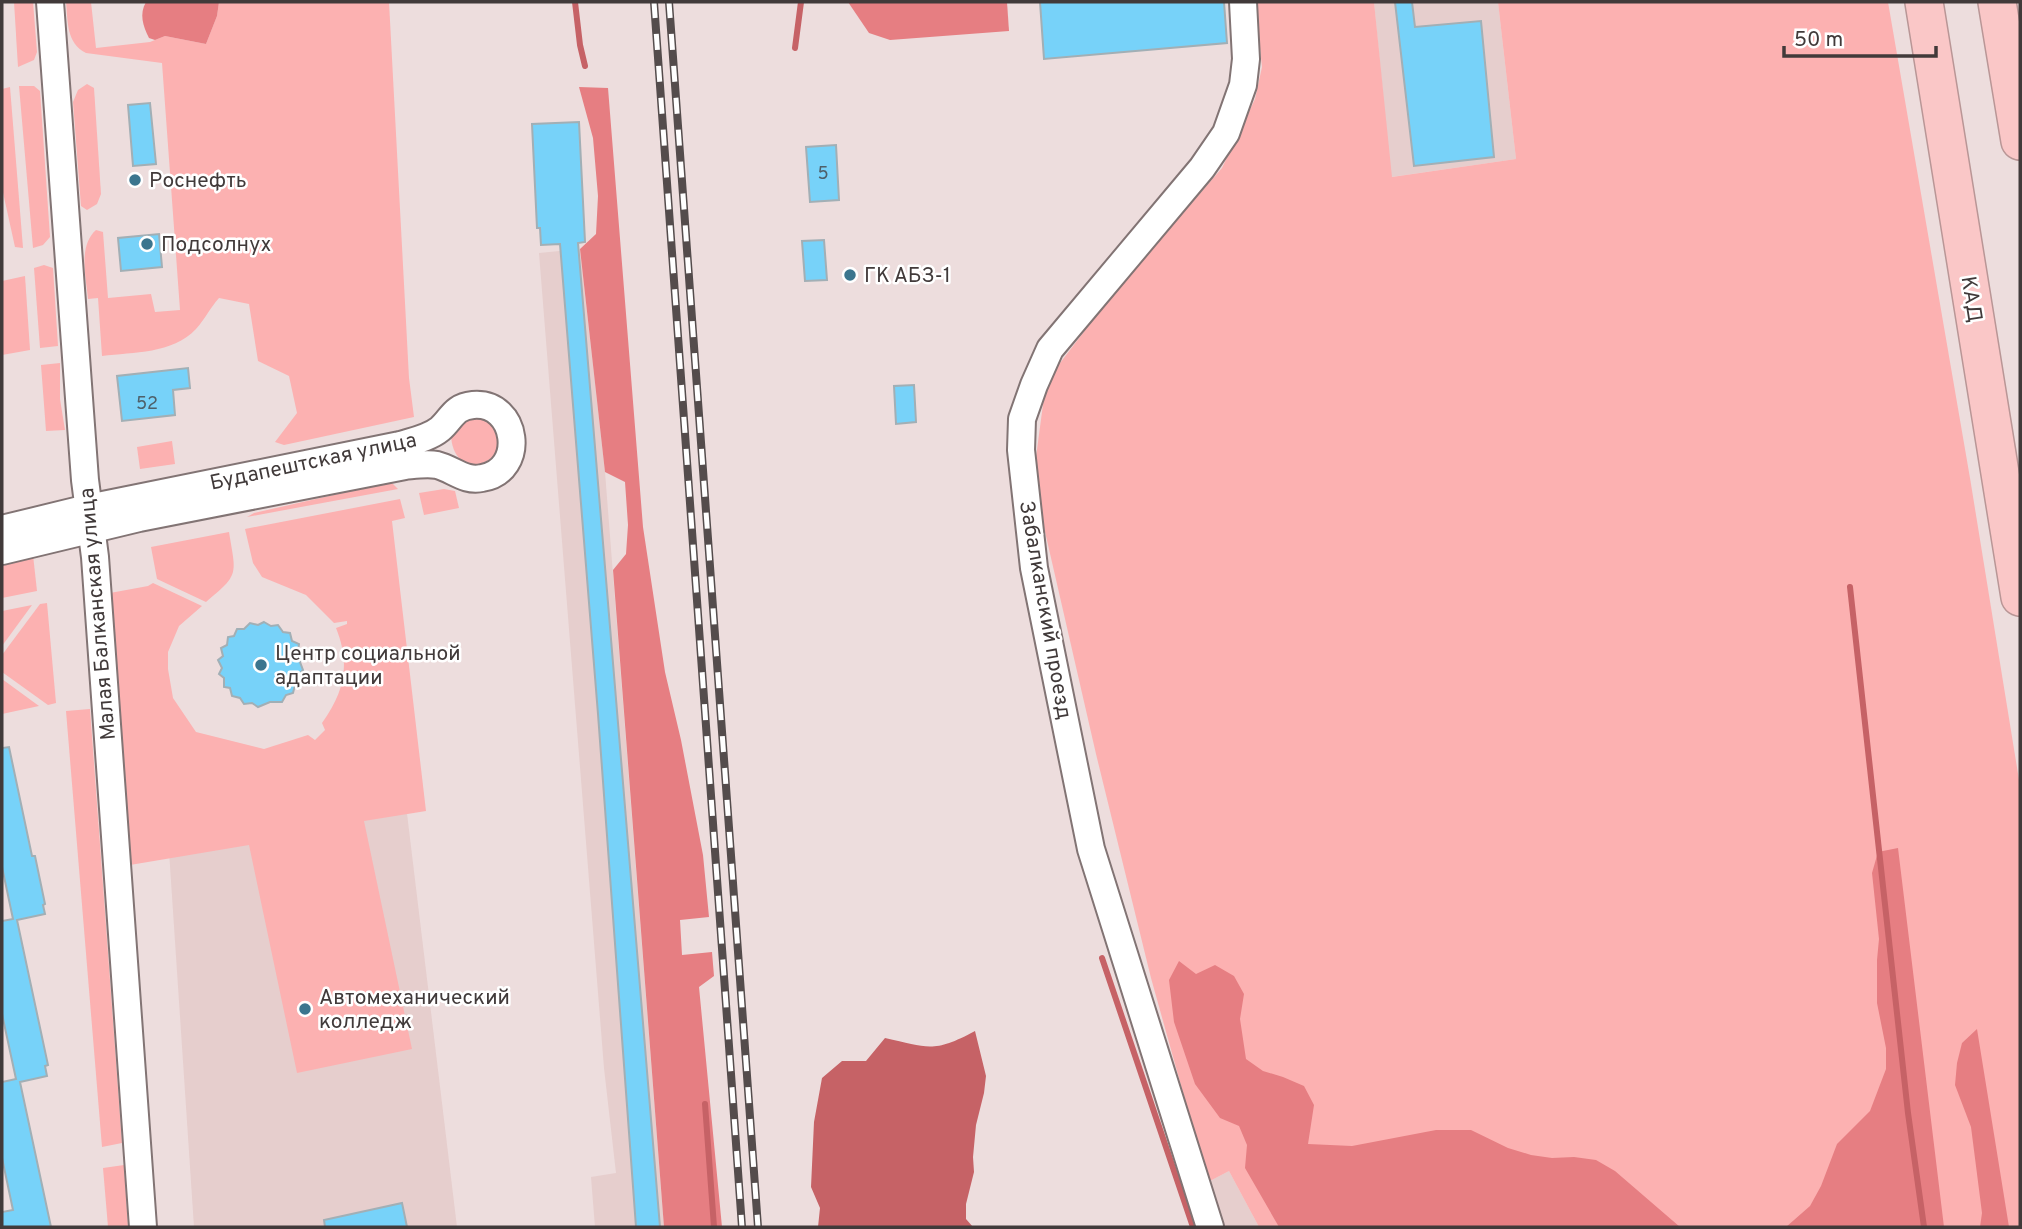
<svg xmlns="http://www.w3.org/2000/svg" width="2022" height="1229" viewBox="0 0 2022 1229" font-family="Overpass,sans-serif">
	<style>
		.built { fill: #e6cecd }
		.green { fill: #fcb1b1 }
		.forest { fill: #e67e82 }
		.water { fill: #c66266 }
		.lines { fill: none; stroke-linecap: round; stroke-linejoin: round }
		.stream { stroke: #c66266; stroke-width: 6 }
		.building { fill: #77d2f9; stroke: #a2afb5; stroke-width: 2 }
		.minor-casing { stroke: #827474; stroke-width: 30 }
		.highway-casing { stroke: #b99696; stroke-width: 40 }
		.minor { stroke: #fff; stroke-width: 26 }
		.highway { stroke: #fac7c7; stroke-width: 37 }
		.rail-casing { stroke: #544c4c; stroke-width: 8 }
		.rail { stroke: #fff; stroke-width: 5; stroke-dasharray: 16; stroke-linecap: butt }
		.poi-dot { fill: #3b758e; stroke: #fff; stroke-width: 2.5 }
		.labels { text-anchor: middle; stroke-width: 5; stroke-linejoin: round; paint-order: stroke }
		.number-label { font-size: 18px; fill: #4e606a }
		.poi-label { font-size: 21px; fill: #413a3a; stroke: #fff; text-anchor: start }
		.street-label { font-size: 21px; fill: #413a3a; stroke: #fff }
	</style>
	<rect width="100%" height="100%" fill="#eddddd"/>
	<g class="built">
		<path d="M1374 2H1498L1516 159 1391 177Z"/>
		<path d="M580 249 605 472 664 1227H595L591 1177 616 1173 604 1068 539 253Z"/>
		<path d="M398 739 457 1227H194L165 791Z"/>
		<path d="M1229 1171 1259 1227H1224L1208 1182Z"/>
	</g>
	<g class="green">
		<path d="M14 2H33L37 52 34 60 18 67Z"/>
		<path d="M66 2H91L96 48 150 42 165 36 206 44 217 16 219 2H389L409 378 414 417 284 445 275 442 297 413 289 376 258 361 249 304 219 298C210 308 205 319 196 329 172 354 134 352 102 356L98 298 88 299C86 277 78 246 96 230L103 232 108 298 151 294 155 312 180 310 162 63 86 53C66 43 68 21 66 2Z"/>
		<path d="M1255 2H1374L1392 177 1516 159 1498 2H1888L1970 478 2020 786V1227H1259L1229 1171 1208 1182 1151 978 1096 754 1043 523 1036 457 1044 397 1057 367 1112 295 1222 168 1255 99 1262 67Z"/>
		<path d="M87 84 94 88 101 194 97 204 87 210 81 206 73 102 78 90Z"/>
		<path d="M19 86H34L40 91 50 237 43 245 33 248Z"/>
		<path d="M10 87 23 248 15 247 2 188V89Z"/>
		<path d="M44 265 53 268 58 346 40 348 34 268Z"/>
		<path d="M25 276 30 350 2 355V281Z"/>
		<path d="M60 363V399L65 430 46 431 41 365Z"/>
		<path d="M470 414 495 422 500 448C480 477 450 467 451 431Z"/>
		<path d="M172 441 175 464 140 469 137 447Z"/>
		<path d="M391 482 398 489 247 517 254 513Z"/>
		<path d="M444 489 455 491 459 508 424 515 419 493Z"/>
		<path d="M400 499 405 518 392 521 426 811 364 821 412 1049 297 1073 249 845 130 865 110 593 148 586 153 583 202 606 179 626 168 652V669L173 698 196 732 264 749 308 735 315 740 325 730 322 723C344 692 351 665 336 628L347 624V621L334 623 306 595 262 577 253 563 245 529Z"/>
		<path d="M229 532C236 575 240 574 206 602L157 579 151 547Z"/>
		<path d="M33 555 37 591 2 598V562Z"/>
		<path d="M47 603 56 703 48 705 2 672V655L40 604Z"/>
		<path d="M32 605 2 646V611Z"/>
		<path d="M2 679 39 706 2 714Z"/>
		<path d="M90 709 122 1143 102 1147 66 711Z"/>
		<path d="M124 1165 128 1227H108L103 1168Z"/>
	</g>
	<g class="forest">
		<path d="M146 2H219L217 16 206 44 165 36 155 40 149 38C143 26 139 14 146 2Z"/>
		<path d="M848 2H1007L1009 31 890 40 869 33Z"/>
		<path d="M579 87 608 88 643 527 665 672 681 740 703 855 709 917 680 920 682 955 712 952 714 976 699 987 722 1227H664L613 570 626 554 628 525 625 482 605 472 580 249 596 234 598 196 593 138Z"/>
		<path d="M1898 848 1944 1227H1786L1810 1206 1821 1186 1837 1144 1870 1111 1886 1069V1048L1877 1003V960L1879 939 1872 873 1878 852Z"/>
		<path d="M1179 961 1196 974 1215 965 1234 976 1244 994 1240 1019 1246 1059 1263 1071 1283 1077 1304 1086 1314 1105 1308 1144 1352 1146 1436 1130H1471L1508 1148 1531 1155 1552 1158 1574 1157 1596 1160 1615 1171 1680 1227H1279L1245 1168 1247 1145 1239 1126 1220 1118 1195 1084 1174 1022 1169 980Z"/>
		<path d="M1977 1029 2009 1227H1980L1982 1213 1971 1127 1955 1085 1957 1063 1962 1043Z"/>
	</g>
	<path class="water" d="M975 1031 986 1076 984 1093 976 1125 973 1157 974 1172 966 1204V1219L973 1227H818L820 1208 811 1187 814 1122 822 1078 842 1061H866L885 1038C929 1048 934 1053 975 1031Z"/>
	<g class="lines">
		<g class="stream">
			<path d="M575 2 580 45 585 66"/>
			<path d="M795 48 801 2"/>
			<path d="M1850 587 1908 1113 1924 1227"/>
			<path d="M1102 958 1193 1227"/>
			<path d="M705 1104 714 1227"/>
		</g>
	</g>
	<g class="building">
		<path d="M1040 2H1224L1227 43 1044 59Z"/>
		<path d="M1395 2H1412L1415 27 1481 21 1494 157 1414 166Z"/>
		<path d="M150 103 156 164 133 166 128 105Z"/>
		<path d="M579 122 585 242 578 243 660 1227H636L598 714 560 244 541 245 540 228H537L532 124Z"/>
		<path d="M836 145 839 200 810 202 806 147Z"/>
		<path d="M159 234 162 267 121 271 118 238Z"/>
		<path d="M824 240 827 280 805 281 802 241Z"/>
		<path d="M188 368 190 388 173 390 175 415 122 421 117 376Z"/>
		<path d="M914 385 916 422 896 424 894 386Z"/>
		<path d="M264 622 271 626 278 625 283 632 290 633 292 641 299 644 298 651 303 656 300 662 303 670 299 674 300 681 295 685 293 693 286 695 282 702H270L258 707 252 703 244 704 240 698 232 696 230 688 224 687V678L219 674 222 668 218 660 223 656 221 648 227 645 228 637 234 636 237 629H244L250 623 258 625Z"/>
		<path d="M9 747 32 856H35L45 904 43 905 45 914 17 920 48 1065 45 1066 47 1076 20 1082 51 1227H2V1212L13 1210 2 1158V1082L16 1079 2 1014V921L13 919 2 867V748Z"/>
		<path d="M402 1203 407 1227H325L324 1220Z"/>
	</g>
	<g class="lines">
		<g class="minor-casing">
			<g id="minor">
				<path d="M50 2 85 480 95 557 143 1227"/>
				<path d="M2 529 88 508 400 445C413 441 429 438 440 429 452 419 453 407 473 405 518 401 527 471 482 478 465 482 453 469 437 465 427 463 415 465 405 466L139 518 2 551"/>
				<path d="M1210 1227 1091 849 1034 568 1021 450 1022 419 1034 385 1050 349 1202 168 1226 133 1243 85 1246 59 1243 2"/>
			</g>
		</g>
		<g class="highway-casing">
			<g id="highway">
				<path d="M1924 2 2020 597"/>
				<path d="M1997 2 2020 141"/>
			</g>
		</g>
		<use href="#minor" class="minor"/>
		<use href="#highway" class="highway"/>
		<g class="rail-casing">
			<g id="rail">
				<path d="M654 2 742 1227"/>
				<path d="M669 2 758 1227"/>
			</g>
		</g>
		<use href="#rail" class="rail"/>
	</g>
	<g class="poi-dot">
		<circle cx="135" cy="180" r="7"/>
		<circle cx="147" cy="244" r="7"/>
		<circle cx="850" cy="275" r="7"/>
		<circle cx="261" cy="665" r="7"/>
		<circle cx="305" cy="1009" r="7"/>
	</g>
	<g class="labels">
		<g class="number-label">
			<text x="823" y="179">5</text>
			<text x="147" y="409">52</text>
		</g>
		<g class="poi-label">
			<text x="149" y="187">Роснефть</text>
			<text x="161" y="251">Подсолнух</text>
			<text x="864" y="282">ГК АБЗ-1</text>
			<text x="275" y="660">Центр социальной<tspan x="275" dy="24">адаптации</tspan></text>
			<text x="319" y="1004">Автомеханический<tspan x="319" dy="24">колледж</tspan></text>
		</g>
		<g class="street-label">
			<text transform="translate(1972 299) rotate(81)" y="7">КАД</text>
			<text transform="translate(313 461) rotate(-12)" y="7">Будапештская улица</text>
			<text transform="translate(1046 610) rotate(80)" y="7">Забалканский проезд</text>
			<text transform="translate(97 614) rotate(-95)" y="7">Малая Балканская улица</text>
		</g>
	</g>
	<rect width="2022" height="1229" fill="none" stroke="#413a3a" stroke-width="7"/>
	<path d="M1784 46v10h152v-10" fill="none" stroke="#413a3a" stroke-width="3.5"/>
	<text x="1794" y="46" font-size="21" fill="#413a3a" stroke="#ffffff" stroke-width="5" paint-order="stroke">50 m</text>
</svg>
